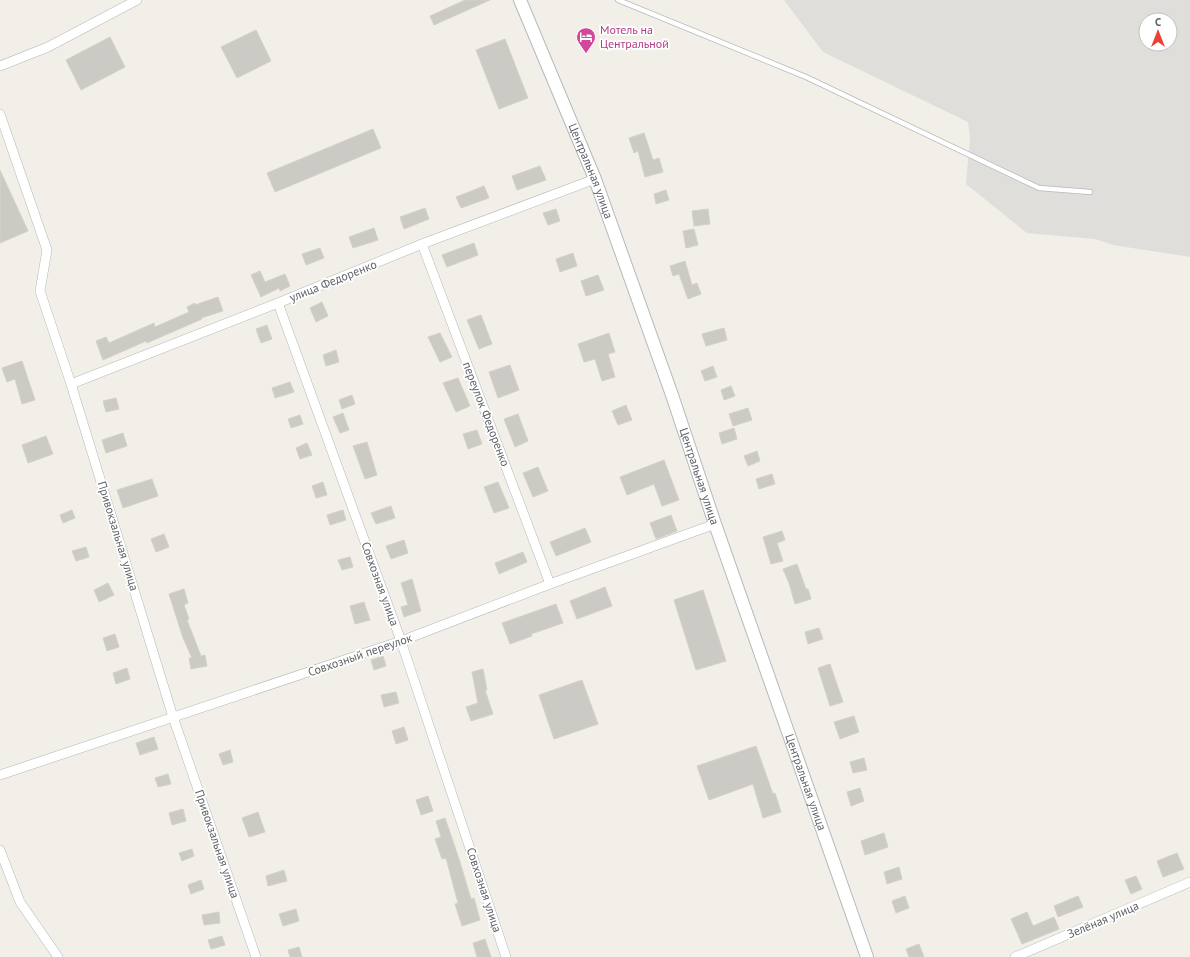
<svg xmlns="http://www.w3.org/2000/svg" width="1190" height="957" viewBox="0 0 1190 957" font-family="'PT Sans',sans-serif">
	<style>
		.industrial { fill: #e0deda; fill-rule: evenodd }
		.building { fill: #cccac5; stroke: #d6d1c6 }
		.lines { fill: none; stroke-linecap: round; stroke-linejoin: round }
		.service-casing { stroke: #b5b8bc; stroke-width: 6 }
		.minor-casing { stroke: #b5b8bc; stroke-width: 10 }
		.tertiary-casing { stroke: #b5b8bc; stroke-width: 14 }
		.service { stroke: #fff; stroke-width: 4.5 }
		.minor { stroke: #fff; stroke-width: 9 }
		.tertiary { stroke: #fff; stroke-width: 12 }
		.labels { text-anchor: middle; stroke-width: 3.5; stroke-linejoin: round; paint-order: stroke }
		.hotel-label { font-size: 12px; fill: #b23c85; stroke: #fff; text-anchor: start }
		.street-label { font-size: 12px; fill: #5f6368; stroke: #fff }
	</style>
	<rect width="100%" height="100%" fill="#f1efe8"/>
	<path class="industrial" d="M784 0H1190V257L1113 245 1095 239 1027 233 966 184 970 138 968 122 823 52ZM1146 20H1170V44H1146Z"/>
	<g class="building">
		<path d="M465 0H490L434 25 430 16Z"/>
		<path d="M256 30 271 61 237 78 221 47Z"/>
		<path d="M110 37 125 67 81 90 66 60Z"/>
		<path d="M505 39 528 98 499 109 476 50Z"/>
		<path d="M373 129 381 148 275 192 267 173Z"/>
		<path d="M644 133 653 160 659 158 663 172 645 177 638 151 634 153 629 138Z"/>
		<path d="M540 166 546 180 517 190 512 176Z"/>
		<path d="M0 170 28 231 0 243Z"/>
		<path d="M484 186 489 198 461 208 456 197Z"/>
		<path d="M666 190 669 200 656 204 654 194Z"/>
		<path d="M425 208 429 219 404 229 400 217Z"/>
		<path d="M556 209 560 221 548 225 543 213Z"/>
		<path d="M708 209 710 224 694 226 692 211Z"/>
		<path d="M374 228 378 240 353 248 349 237Z"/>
		<path d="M694 229 698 245 686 248 683 231Z"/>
		<path d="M474 243 478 255 447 267 442 255Z"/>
		<path d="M320 248 324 258 306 265 302 254Z"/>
		<path d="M573 253 577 266 560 272 556 259Z"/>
		<path d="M685 261 692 285 697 283 701 294 688 299 679 274 673 276 670 266Z"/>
		<path d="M260 271 265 282 285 274 290 286 280 291 279 288 261 297 251 275Z"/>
		<path d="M598 275 604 290 586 296 581 281Z"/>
		<path d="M218 297 223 311 201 318 202 319 147 343 146 341 103 360 96 341 106 337 109 343 154 323 155 327 189 312 187 307 195 303V305Z"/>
		<path d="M322 302 328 316 316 322 310 308Z"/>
		<path d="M481 315 492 344 479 349 467 320Z"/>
		<path d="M267 325 272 339 261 343 256 329Z"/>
		<path d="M724 328 727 340 706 346 702 334Z"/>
		<path d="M440 333 452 357 440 362 428 337Z"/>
		<path d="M609 333 615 352 608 354 615 377 602 381 595 359 584 362 578 344Z"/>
		<path d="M336 350 339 362 326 366 323 355Z"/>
		<path d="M22 361 35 400 22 404 15 379 7 382 2 368Z"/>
		<path d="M510 365 519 390 498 398 489 372Z"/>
		<path d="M713 366 717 377 705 381 701 371Z"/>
		<path d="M458 378 470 406 456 412 443 383Z"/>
		<path d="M290 382 294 392 275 398 272 388Z"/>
		<path d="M731 386 735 396 724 400 721 390Z"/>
		<path d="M352 395 355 404 342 409 339 400Z"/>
		<path d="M116 398 119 409 106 412 103 401Z"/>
		<path d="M626 405 632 420 618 425 612 411Z"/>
		<path d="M748 408 752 420 733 426 729 414Z"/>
		<path d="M343 413 349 430 340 433 333 417Z"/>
		<path d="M518 414 528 441 515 447 504 419Z"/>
		<path d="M300 415 303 424 291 428 288 419Z"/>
		<path d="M734 428 737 439 722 444 719 433Z"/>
		<path d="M477 430 482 444 468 449 463 434Z"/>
		<path d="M123 433 127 446 106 453 102 440Z"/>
		<path d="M46 436 53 454 28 463 22 445Z"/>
		<path d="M367 442 377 475 365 479 353 446Z"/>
		<path d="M307 443 312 455 300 459 296 448Z"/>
		<path d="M757 451 760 461 748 466 744 456Z"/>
		<path d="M664 460 679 500 662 506 654 484 627 495 620 477Z"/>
		<path d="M538 467 548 491 533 497 523 473Z"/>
		<path d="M772 474 775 484 759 489 756 479Z"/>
		<path d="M152 479 158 496 123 508 117 490Z"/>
		<path d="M323 482 327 495 316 498 312 486Z"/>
		<path d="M498 482 509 508 494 513 484 487Z"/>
		<path d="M391 506 395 518 376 524 371 513Z"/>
		<path d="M72 510 75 518 63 523 60 515Z"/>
		<path d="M343 510 346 520 330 525 327 515Z"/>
		<path d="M671 515 677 531 656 539 650 523Z"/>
		<path d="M585 528 591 542 556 556 550 542Z"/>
		<path d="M782 531 785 540 777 543 783 561 771 564 763 537Z"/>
		<path d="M164 534 169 547 156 552 151 539Z"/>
		<path d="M404 540 408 553 391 559 386 546Z"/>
		<path d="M86 547 89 557 76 561 72 551Z"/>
		<path d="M523 552 527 562 499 574 495 563Z"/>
		<path d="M350 557 353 567 342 570 338 560Z"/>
		<path d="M797 564 806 589H808L811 599 795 604 789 583 783 569Z"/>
		<path d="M412 579 421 611 404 617 401 607 408 605 401 583Z"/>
		<path d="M108 583 114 595 99 602 94 590Z"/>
		<path d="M605 587 612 606 577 619 570 601Z"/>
		<path d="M184 589 188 603 184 605 189 619 187 620 201 656 205 655 207 666 191 669 189 658H192L183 638 169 594Z"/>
		<path d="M703 590 726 661 696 670 674 600Z"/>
		<path d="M364 602 370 620 355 624 350 606Z"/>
		<path d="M556 604 563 623 531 634 532 636 510 644 502 623Z"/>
		<path d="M819 628 823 639 808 644 805 632Z"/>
		<path d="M115 634 119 647 107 651 103 638Z"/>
		<path d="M383 656 386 666 374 670 371 660Z"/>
		<path d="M830 664 843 702 830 706 818 668Z"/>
		<path d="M127 668 130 679 116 684 113 673Z"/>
		<path d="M483 669 487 690H485L493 714 471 721 466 707 478 703 472 672Z"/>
		<path d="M582 680 598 724 554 739 539 695Z"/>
		<path d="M396 692 399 703 384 707 381 695Z"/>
		<path d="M854 716 859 732 840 739 834 722Z"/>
		<path d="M404 727 408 740 396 744 392 731Z"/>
		<path d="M154 737 158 749 140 755 136 743Z"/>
		<path d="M756 746 773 794 775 793 781 812 763 818 753 784 709 800 697 766Z"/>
		<path d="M230 750 233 762 223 765 219 754Z"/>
		<path d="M864 758 867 770 853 773 850 762Z"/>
		<path d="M168 774 171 784 158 787 155 778Z"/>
		<path d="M860 788 864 801 851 806 847 792Z"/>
		<path d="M428 796 433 811 421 815 416 800Z"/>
		<path d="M183 809 186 821 172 825 169 813Z"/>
		<path d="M258 812 265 832 249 837 242 818Z"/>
		<path d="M445 818 460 862 471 899 474 898 480 920 462 926 455 904 458 903 446 858 442 859 435 839 441 837 436 821Z"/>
		<path d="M884 833 888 847 865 855 861 841Z"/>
		<path d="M192 849 194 856 182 861 179 853Z"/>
		<path d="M1177 853 1184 869 1163 877 1157 861Z"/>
		<path d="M899 867 902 879 887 884 884 872Z"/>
		<path d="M284 870 287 881 268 886 266 876Z"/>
		<path d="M1136 876 1142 889 1131 894 1125 880Z"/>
		<path d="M201 880 204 889 191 894 188 885Z"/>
		<path d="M905 896 909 908 896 913 892 901Z"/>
		<path d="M1078 896 1083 907 1058 917 1054 906Z"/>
		<path d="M296 909 299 921 283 926 279 914Z"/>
		<path d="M219 912 220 923 204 925 202 915Z"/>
		<path d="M1027 912 1033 926 1054 917 1059 929 1022 944 1011 919Z"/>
		<path d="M222 936 225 945 211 949 208 940Z"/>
		<path d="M485 939 491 957H477L473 943Z"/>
		<path d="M919 944 924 957H909L906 949Z"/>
		<path d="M299 947 302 957H290L288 950Z"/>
	</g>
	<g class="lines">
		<g class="service-casing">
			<path id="service" d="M618 0 806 77 1039 188 1090 192"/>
		</g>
		<g class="minor-casing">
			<g id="minor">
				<path d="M0 66 48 47 137 0"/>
				<path d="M0 114 47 250 40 291 71 384 173 717 256 957"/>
				<path d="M422 244 550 584"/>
				<path d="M278 303 401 641 506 957"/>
				<path d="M71 384 278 303 422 244 595 179"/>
				<path d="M0 775 401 641 550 584 715 524"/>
				<path d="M0 850 20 902 58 957"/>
				<path d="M1015 957 1190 882"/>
			</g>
		</g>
		<g class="tertiary-casing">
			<g id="tertiary">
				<path id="s1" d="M520 0 595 179 672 395 715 524 867 957"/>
			</g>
		</g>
		<use href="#service" class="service"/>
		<use href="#minor" class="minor"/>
		<use href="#tertiary" class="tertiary"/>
	</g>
	<defs>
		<g id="hotel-pin" transform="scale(1)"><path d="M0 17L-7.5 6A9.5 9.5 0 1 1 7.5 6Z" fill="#d1479c" stroke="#fff"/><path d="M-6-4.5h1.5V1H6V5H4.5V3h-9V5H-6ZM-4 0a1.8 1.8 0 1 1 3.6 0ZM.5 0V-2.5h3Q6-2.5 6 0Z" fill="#fff"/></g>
	</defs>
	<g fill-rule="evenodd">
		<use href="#hotel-pin" x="586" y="37"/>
	</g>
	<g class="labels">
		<g class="hotel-label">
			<text x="600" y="34">Мотель на<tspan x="600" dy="14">Центральной</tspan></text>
		</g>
		<g class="street-label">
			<text dy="4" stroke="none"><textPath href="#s1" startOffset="185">Центральная улица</textPath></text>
			<text transform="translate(333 281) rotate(-22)" y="4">улица Федоренко</text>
			<text transform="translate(486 414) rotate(69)" y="4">переулок Федоренко</text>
			<text dy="4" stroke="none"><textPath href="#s1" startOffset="509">Центральная улица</textPath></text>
			<text transform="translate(118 536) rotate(73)" y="4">Привокзальная улица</text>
			<text transform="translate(380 584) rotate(70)" y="4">Совхозная улица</text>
			<text transform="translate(360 655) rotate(-19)" y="4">Совхозный переулок</text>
			<text dy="4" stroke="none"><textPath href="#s1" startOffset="833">Центральная улица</textPath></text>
			<text transform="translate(217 844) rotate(71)" y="4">Привокзальная улица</text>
			<text transform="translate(484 890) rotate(72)" y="4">Совхозная улица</text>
			<text transform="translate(1103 920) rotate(-23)" y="4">Зелёная улица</text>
		</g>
	</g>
	<g transform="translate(1158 32)"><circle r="19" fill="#ffffff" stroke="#bfc1c3"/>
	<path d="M0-3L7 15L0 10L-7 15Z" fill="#ea4335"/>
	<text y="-6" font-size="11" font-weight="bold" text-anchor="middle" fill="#5f6368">С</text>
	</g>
</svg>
